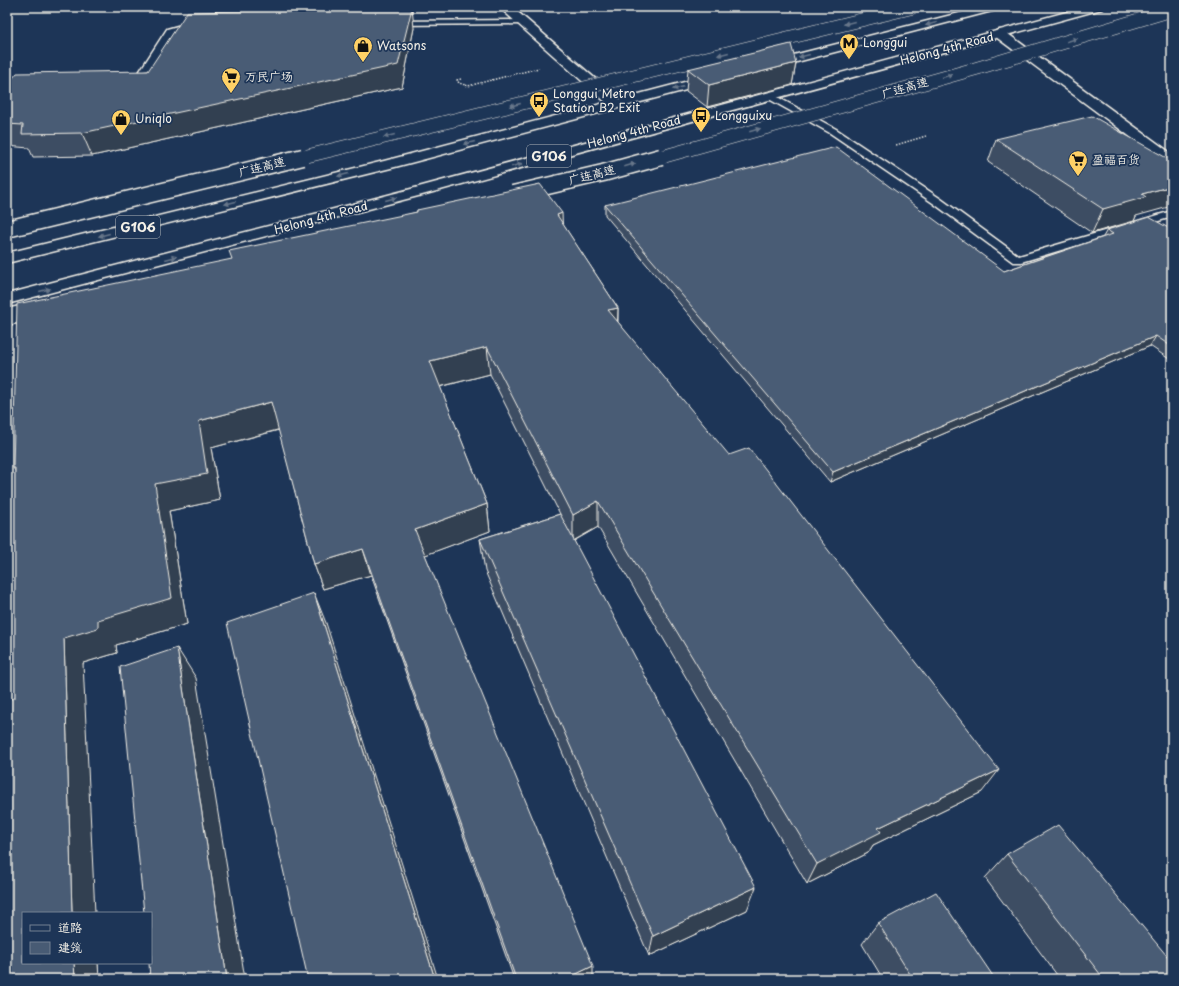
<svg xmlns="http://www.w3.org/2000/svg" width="1179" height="986" viewBox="0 0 1179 986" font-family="'Playpen Sans','LXGW WenKai TC',sans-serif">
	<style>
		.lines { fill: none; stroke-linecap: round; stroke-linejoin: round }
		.service-casing { stroke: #f4f1e8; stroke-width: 3 }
		.minor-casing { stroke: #f4f1e8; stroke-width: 3 }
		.trunk-casing { stroke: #f4f1e8; stroke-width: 3 }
		.path { stroke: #f4f1e8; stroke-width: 1.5; stroke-dasharray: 1.5 1.5; stroke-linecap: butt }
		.service { fill: #1d3557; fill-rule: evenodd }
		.minor { fill: #1d3557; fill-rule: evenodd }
		.trunk { fill: #1d3557; fill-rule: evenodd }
		.motorway-bridge-far1-casing { stroke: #f4f1e8; stroke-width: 14; stroke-linecap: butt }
		.motorway-bridge-casing { stroke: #f4f1e8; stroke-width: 19; stroke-linecap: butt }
		.motorway-bridge-far1 { stroke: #1d3557; stroke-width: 13 }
		.motorway-bridge { stroke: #1d3557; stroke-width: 16 }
		.wall { fill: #3e4e64; stroke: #f4f1e8 }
		.shaded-wall { fill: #324051; stroke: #f4f1e8 }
		.building { fill: #485b74; stroke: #f4f1e8 }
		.oneway { fill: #68778a }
		.labels { text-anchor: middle; stroke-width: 3.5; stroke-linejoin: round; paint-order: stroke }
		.far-poi-label { font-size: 12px; fill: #f4f1e8; stroke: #1d3557; text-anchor: start }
		.far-street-label { font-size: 12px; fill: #f4f1e8; stroke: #1d3557 }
		.shield { fill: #1d3557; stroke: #b4b9bc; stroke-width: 1 }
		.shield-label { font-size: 13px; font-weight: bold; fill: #f4f1e8 }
	</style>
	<rect width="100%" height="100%" fill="#1d3557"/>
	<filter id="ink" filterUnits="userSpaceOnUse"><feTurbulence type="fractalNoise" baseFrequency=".025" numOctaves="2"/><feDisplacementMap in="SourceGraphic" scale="8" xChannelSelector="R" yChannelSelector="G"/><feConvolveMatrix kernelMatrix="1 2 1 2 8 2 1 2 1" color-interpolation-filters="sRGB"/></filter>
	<g filter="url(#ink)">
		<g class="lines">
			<g class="service-casing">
				<g id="service">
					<path d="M522 20 526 22 525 24 393 25 389 23 393 21Z"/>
					<path d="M188 23H195L199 25 198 27H189L173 33 142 82H127L126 80 127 78 136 77 167 29Z"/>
					<path d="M770 93 836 129 941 199 1019 256 1172 211V217L1021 262H1013L933 203 830 133 767 98 765 96 767 94Z"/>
				</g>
			</g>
			<g class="minor-casing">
				<g id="minor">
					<path d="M499 7H512L620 100 622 103 620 106H610Z"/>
					<path d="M1000 30 1004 31 1172 154V165L1167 164 996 37 994 34 996 31Z"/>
				</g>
			</g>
			<g class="trunk-casing">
				<g id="trunk">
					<path d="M983 7H1002L1000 9 766 70 762 69 760 66 762 63Z"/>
					<path d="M1085 7H1104L1102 9 422 195 7 304V294L411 189Z"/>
					<path d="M715 74 720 75 721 78 720 81 395 167 7 263V253L384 161Z"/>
				</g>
			</g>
			<g class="path">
				<path d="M461 79 457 80 459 83 468 86 539 68"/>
				<path d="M896 145 926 136"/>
			</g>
			<use href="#service" class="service"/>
			<use href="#minor" class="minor"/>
			<use href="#trunk" class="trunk"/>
			<g class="motorway-bridge-far1-casing">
				<g id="motorway-bridge-far1">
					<path d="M299 158 914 7"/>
					<path d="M658 158 978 68 1172 10"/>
				</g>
			</g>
			<g class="motorway-bridge-casing">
				<g id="motorway-bridge">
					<path d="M513 194 603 173 661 157"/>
					<path d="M7 229 303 157"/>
					<path d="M7 317 47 308"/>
				</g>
			</g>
			<use href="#motorway-bridge-far1" class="motorway-bridge-far1"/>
			<use href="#motorway-bridge" class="motorway-bridge"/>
		</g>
		<g class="wall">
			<path d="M414 28 402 87 92 156 33 157 29 148 7 146V85L148 71Z"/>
			<path d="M796 63 792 85 707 107 686 91 688 69Z"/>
			<path d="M996 139 1136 216 1134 221 1092 233 988 162Z"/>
			<path d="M605 205 1004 271 1103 237 1107 230H1172V361L1150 346 830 482 605 215Z"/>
			<path d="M417 210 562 223 618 308V322L982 792 873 845 868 853 807 884 598 527 574 541 747 910 649 956 485 571 480 539 560 514 490 374 440 387 487 504 490 531 425 555 593 979H514L371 575 323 589 314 564 279 430 211 448 220 500 169 511 187 624 116 645 117 653 83 663 23 963H98L99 979H7L15 698V471L13 468 232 259 417 212Z"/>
			<path d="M1007 854 1172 979H1060L985 878Z"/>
			<path d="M878 923 995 979H883L862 944Z"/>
		</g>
		<g class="shaded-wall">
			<path d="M412 8 414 28 402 87 92 156 82 133Z"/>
			<path d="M796 63 792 85 707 107 709 85Z"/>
			<path d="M1172 186V206L1136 216 1134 221 1092 233 1103 209 1142 194Z"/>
			<path d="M562 213 563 239 557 215Z"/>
			<path d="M618 308 617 335 608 310Z"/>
			<path d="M1156 336 1150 346 830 482 833 472Z"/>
			<path d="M487 347 490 374 435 388 430 361Z"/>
			<path d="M271 402 281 429 211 448 220 500 169 511 187 624 116 645 117 653 83 663 95 913H72L64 638 98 620 155 484 199 421Z"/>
			<path d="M598 501V527L573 541V515Z"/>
			<path d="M487 504 490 531 420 557 415 530Z"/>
			<path d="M363 549 371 575 323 589 314 564Z"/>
			<path d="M314 593 326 623 438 979H435Z"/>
			<path d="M177 648 196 678 245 979H227Z"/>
			<path d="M999 770 982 792 873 845 868 853 807 884 817 864 878 828Z"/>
			<path d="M756 887 747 910 649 956 653 936Z"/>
			<path d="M74 963H98L99 979H75Z"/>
			<path d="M593 966V979H566Z"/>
		</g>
		<g class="building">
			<path d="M412 8 398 65 82 133 22 134 23 125 7 124V85L17 73 148 71 187 12Z"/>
			<path d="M791 44 796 63 709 85 688 69Z"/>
			<path d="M1092 116 1172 161V186L1142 194 1146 197 1103 209 996 139Z"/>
			<path d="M836 147 1004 271 1113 234 1107 230 1149 217 1172 230V347L1156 336 833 472 605 205Z"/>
			<path d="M540 184 562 213 557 215 618 308 608 310 729 455 749 448 999 770 878 828 881 832 817 864 598 501 573 515 487 347 430 361 487 504 415 530 593 966 566 979H516L363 549 314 564 271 402 199 421 207 474 155 484 172 598 98 620V628L64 638 72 913H23V963H74L75 979H7V700L15 698V468H13L17 304 232 259 229 251 417 212V210Z"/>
			<path d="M560 514 756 887 653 936 480 539Z"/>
			<path d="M314 593 435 979H308L227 623Z"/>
			<path d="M177 648 227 979H150L149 963H151V913H144L120 667Z"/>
			<path d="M1058 825 1172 962V979H1104L1007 854Z"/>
			<path d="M936 892 995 979H913L878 923Z"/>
		</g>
		<defs><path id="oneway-solid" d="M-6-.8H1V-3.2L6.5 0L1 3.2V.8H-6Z"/></defs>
		<g class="oneway">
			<use href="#oneway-solid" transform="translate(849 23) rotate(166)"/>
			<use href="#oneway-solid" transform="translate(931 24) rotate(165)"/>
			<use href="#oneway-solid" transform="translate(1072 40) rotate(-16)"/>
			<use href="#oneway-solid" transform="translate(723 54) rotate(166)"/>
			<use href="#oneway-solid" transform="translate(804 56) rotate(166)"/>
			<use href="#oneway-solid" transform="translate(947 76) rotate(-16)"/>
			<use href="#oneway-solid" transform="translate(678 88) rotate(166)"/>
			<use href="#oneway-solid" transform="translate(515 105) rotate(166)"/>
			<use href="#oneway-solid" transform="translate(755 130) rotate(-16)"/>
			<use href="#oneway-solid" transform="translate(389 136) rotate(166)"/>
			<use href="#oneway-solid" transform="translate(469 143) rotate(166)"/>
			<use href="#oneway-solid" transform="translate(517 165) rotate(-16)"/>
			<use href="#oneway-solid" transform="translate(630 165) rotate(-16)"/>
			<use href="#oneway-solid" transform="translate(343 175) rotate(166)"/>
			<use href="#oneway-solid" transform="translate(391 199) rotate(-15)"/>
			<use href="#oneway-solid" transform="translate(230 203) rotate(166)"/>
			<use href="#oneway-solid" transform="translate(104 235) rotate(166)"/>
			<use href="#oneway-solid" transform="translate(171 258) rotate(-15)"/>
			<use href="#oneway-solid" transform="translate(45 290) rotate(-14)"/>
		</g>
	</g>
	<defs>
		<g id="metro-pin" transform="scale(1)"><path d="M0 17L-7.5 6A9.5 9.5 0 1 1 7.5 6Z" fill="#ffd166" stroke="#1d3557"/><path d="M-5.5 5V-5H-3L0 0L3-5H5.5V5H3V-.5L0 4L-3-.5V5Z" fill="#111"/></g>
		<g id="shop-pin" transform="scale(1)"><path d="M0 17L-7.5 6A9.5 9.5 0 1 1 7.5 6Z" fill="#ffd166" stroke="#1d3557"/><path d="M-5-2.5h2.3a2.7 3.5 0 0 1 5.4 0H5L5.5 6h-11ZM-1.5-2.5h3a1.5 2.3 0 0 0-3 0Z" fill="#111"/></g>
		<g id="supermarket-pin" transform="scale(1)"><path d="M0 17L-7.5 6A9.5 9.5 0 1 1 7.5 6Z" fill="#ffd166" stroke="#1d3557"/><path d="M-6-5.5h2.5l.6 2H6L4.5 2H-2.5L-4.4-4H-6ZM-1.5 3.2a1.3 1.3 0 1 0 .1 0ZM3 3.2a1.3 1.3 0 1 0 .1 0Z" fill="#111"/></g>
		<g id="bus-pin" transform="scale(1)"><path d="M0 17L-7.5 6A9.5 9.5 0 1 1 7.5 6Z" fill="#ffd166" stroke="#1d3557"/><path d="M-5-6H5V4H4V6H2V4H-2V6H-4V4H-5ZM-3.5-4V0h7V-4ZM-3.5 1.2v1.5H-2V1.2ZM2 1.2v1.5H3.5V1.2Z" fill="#111"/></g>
	</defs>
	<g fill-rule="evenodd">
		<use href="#metro-pin" x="849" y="43"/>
		<use href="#shop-pin" x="363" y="46"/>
		<use href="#supermarket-pin" x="231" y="77"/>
		<use href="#bus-pin" x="539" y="101"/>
		<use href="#bus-pin" x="701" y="116"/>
		<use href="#shop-pin" x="121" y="119"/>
		<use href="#supermarket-pin" x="1078" y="160"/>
	</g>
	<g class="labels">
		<g class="far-poi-label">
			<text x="863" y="47">Longgui</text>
			<text x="377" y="50">Watsons</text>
			<text x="245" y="81">万民广场</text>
			<text x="553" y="98">Longgui Metro<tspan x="553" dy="14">Station B2 Exit</tspan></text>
			<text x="715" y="120">Longguixu</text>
			<text x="135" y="123">Uniqlo</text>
			<text x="1092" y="164">盈福百货</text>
		</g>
		<g class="far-street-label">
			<text transform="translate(947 49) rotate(-15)" y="4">Helong 4th Road</text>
			<text transform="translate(905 88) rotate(-16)" y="4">广连高速</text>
			<text transform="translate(634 132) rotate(-15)" y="4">Helong 4th Road</text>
			<text transform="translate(262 167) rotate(-14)" y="4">广连高速</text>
			<text transform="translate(592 175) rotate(-14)" y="4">广连高速</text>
			<text transform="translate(321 218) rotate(-15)" y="4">Helong 4th Road</text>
		</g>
		<g class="shield">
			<rect x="527" y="145" width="44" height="22" rx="3"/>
			<rect x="116" y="216" width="44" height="22" rx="3"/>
		</g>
		<g class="shield-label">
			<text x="549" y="161">G106</text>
			<text x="138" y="232">G106</text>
		</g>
	</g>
	<rect width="1179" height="986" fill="none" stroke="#1d3557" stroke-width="24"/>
	<rect x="12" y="12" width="1155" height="962" fill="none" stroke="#f4f1e8" stroke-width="1.5" filter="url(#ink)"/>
	<rect x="22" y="912" width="130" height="52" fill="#1d3557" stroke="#738091"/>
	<rect x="30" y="925" width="20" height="6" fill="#1d3557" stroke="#738091"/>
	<text x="58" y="932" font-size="12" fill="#f4f1e8">道路</text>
	<rect x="30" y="942" width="20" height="12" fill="#485b74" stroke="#738091"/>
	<text x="58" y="952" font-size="12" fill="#f4f1e8">建筑</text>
</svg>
